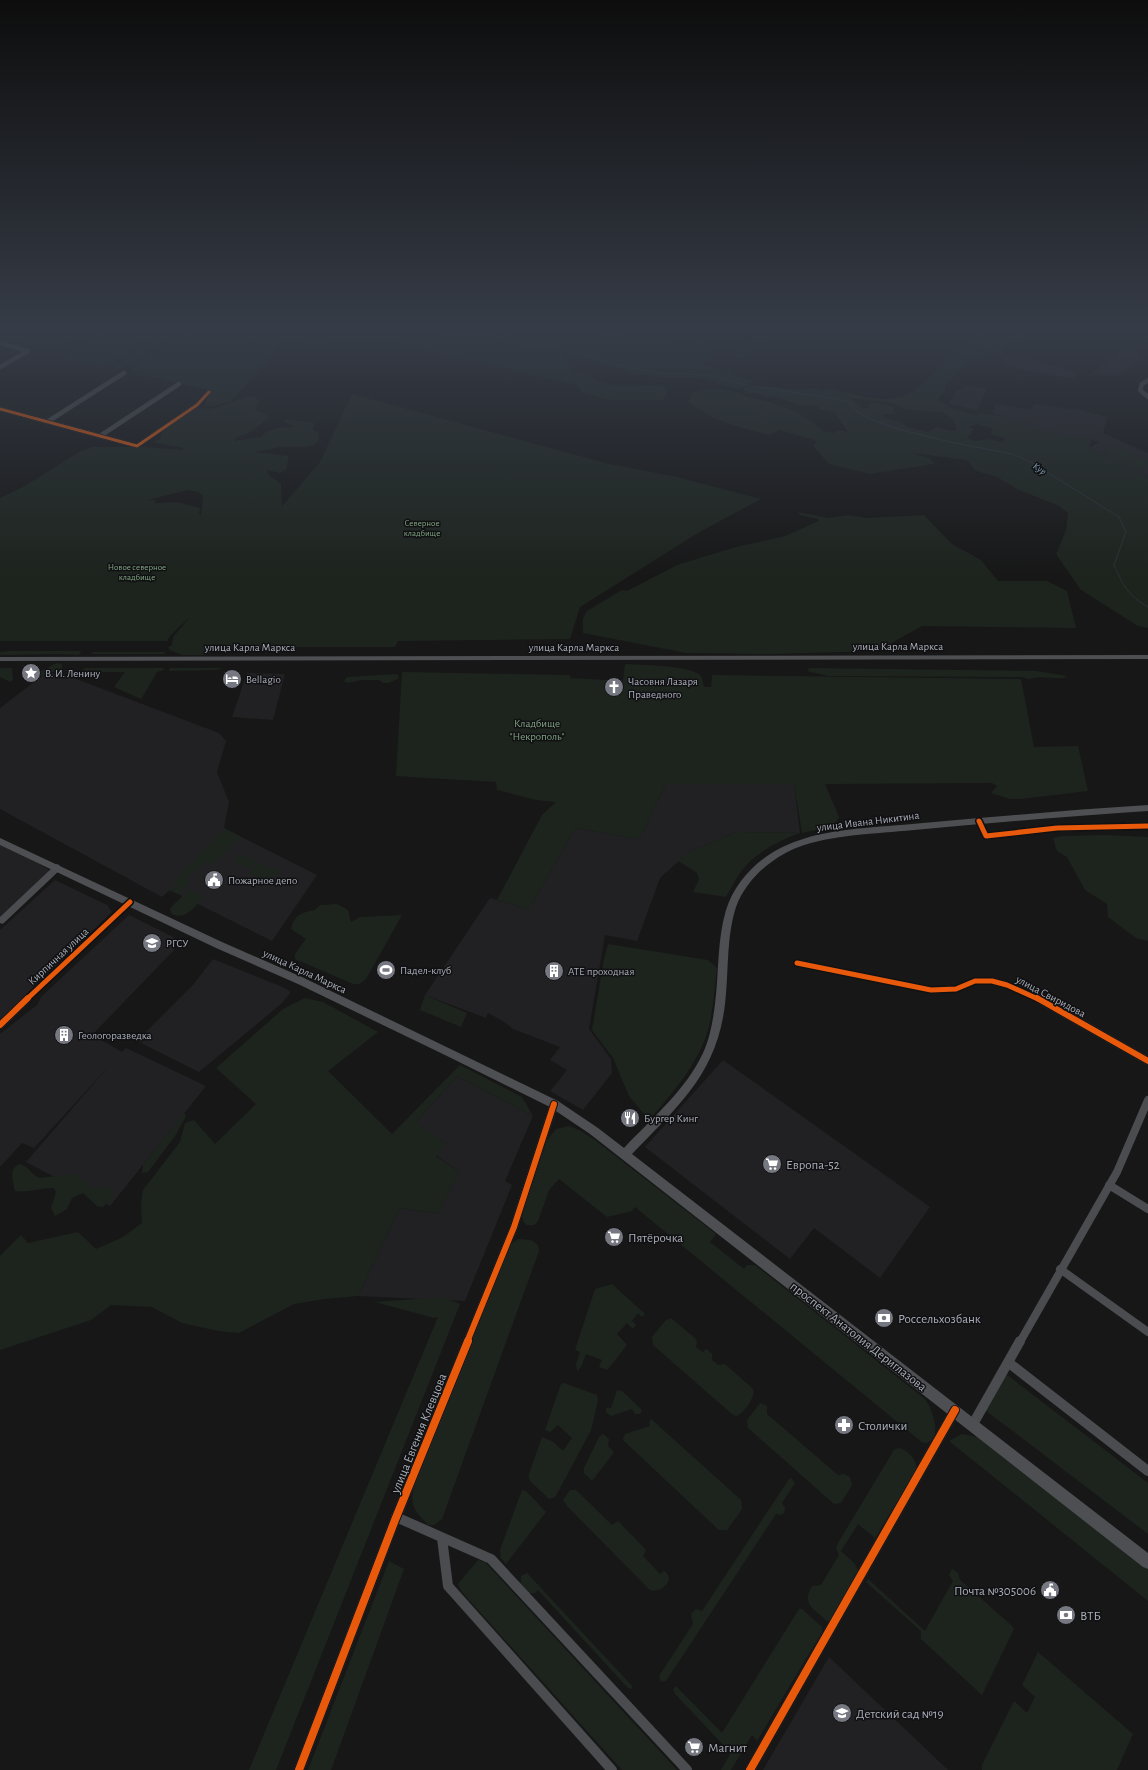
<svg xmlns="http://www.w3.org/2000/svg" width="1148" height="1770" viewBox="0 0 1148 1770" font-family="'Alegreya Sans',sans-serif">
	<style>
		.built { fill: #212123 }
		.green { fill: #1d241e; fill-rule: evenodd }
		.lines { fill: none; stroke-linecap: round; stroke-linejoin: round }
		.stream { stroke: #2a3239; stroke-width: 1 }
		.minor-far3 { stroke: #4b4c50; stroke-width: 4.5 }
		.minor-far2 { stroke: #4b4c50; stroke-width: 7 }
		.minor-far1 { stroke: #4b4c50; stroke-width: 8 }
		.minor { stroke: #4b4c50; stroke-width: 10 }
		.major { fill: #4d4f52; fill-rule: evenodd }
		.cycleway-far3-casing { stroke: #111113; stroke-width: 4.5 }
		.cycleway-far2-casing { stroke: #111113; stroke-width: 8 }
		.cycleway-far1-casing { stroke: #111113; stroke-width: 8 }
		.cycleway-casing { stroke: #111113; stroke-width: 10 }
		.cycleway-far3 { stroke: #e8590c; stroke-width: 3 }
		.cycleway-far2 { stroke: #e8590c; stroke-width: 5 }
		.cycleway-far1 { stroke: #e8590c; stroke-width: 6 }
		.cycleway { stroke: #e8590c; stroke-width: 8 }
		.labels { text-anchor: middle; stroke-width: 3; stroke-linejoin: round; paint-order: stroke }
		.far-park-label { font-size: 9px; fill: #7fa381; stroke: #111113 }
		.far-water-label { font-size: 10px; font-style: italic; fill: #7f9bb3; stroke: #111113 }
		.street-label { font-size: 11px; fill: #a8adb8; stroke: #111113 }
		.poi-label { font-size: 11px; fill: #a8adb8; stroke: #111113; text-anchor: start }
		.park-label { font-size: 11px; fill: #7fa381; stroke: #111113 }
		.near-poi-label { font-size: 13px; fill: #a8adb8; stroke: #111113; text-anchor: start }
		.near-street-label { font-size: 13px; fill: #a8adb8; stroke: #111113 }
	</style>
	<rect width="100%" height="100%" fill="#171717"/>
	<g class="built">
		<path d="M1130 348 1137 351 1144 358 1116 376 1091 374 1120 352 1119 351 1121 349 1126 351Z"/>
		<path d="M1012 353 1033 360 1077 373 1073 379 1018 369 1008 365 1002 360Z"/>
		<path d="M965 385 987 389 977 410 949 404 957 390H960Z"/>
		<path d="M995 404 1032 410 1034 404 1080 410 1108 417 1103 433 1148 453V477L1089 448 1100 442 1073 436 1071 438 1030 426V424L1008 420 1009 417 993 414Z"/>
		<path d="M46 673 63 674 219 733 226 741 217 772 229 802 224 828 317 875 272 941 170 890 162 897 0 809V708Z"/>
		<path d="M247 673 285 674 273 720 232 717Z"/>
		<path d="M666 784H794L800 833 736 832 689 852 660 878 637 941 605 935 589 1029 611 1059 612 1073 583 1110 550 1091 567 1070 550 1060 560 1047 513 1029 503 1021 488 1013 486 1018 425 995 490 898 529 909 575 828 637 839 642 834Z"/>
		<path d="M0 841 49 870 47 876 0 919Z"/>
		<path d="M55 880 107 905 112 912 0 1019V930Z"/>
		<path d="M129 915 179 940 173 947 175 949 92 1035 122 1052 126 1048 206 1086 110 1206 26 1162 109 1066 34 1148 22 1143 0 1167V1034L37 1005 41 997Z"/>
		<path d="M213 959 285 988 291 992 281 1004 199 1072 137 1041 193 985Z"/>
		<path d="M723 1060 930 1207 880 1278 814 1228 790 1259 645 1147Z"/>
		<path d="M457 1076 533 1116 505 1181 512 1185 465 1301 358 1296 400 1208 438 1214 459 1172 436 1155 447 1144 419 1125 417 1121Z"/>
		<path d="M829 1657 948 1770H763Z"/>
	</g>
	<g class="green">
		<path d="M0 329H87L55 352 0 338Z"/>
		<path d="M105 329H164L113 362 102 367 64 358Z"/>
		<path d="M172 329H181L121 368 110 370Z"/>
		<path d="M192 329H591L657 340 697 349V346L704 347 700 350 715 352 712 359 700 364 734 373V375L754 381 738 389 721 385 709 379 658 377 636 374 561 352 573 373 583 372C593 379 610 387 624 386 638 386 651 384 665 387L667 391 666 396 662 400H612L582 393 577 385 378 340 372 346 347 339 319 349 269 335 280 342 276 353 231 401 213 406H204L211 391 132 372V368Z"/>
		<path d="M700 329H710L702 346 693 343 697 341Z"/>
		<path d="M762 329H773L743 359 735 357Z"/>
		<path d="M983 329H1034L1035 330 1025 335 1020 341 1001 345 1007 349H1004L1000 355 991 353 971 343V341L973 339 972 338Z"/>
		<path d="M966 345 989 354 985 357 975 354 965 359 970 361 945 385 946 389 938 400 953 409 977 415 978 413 1009 417V420L1030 424V426L1071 438 1073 436 1091 440 1089 448 1148 477V628L1138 626 1081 590 1056 554 1066 530 1068 513 1059 506 1019 490 997 477 976 471 967 460 911 453 930 458 934 464 870 474 829 464 813 446 817 441 780 430 769 435 749 430 715 419 688 402 693 392 710 389 732 391 750 398 770 402 797 412 824 431 834 433 837 430 848 432 835 413 819 409 817 406 799 405 778 397H765L755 393H745L744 387H774L800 390 812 388 823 391 828 388C854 394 891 408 915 390 932 378 948 356 966 345ZM848 397 895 404 906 409 944 413 953 419 957 429 954 431 937 427 928 432 908 427 898 421 884 418 883 414H894V407L878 403 868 404 869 408H864ZM977 424 993 428 991 434 1005 438 1002 442 988 439 975 441 967 438 974 429 968 427Z"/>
		<path d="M352 394 609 464 673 476 761 499 698 533 580 607 570 639 398 641 395 647H278L234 650 223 648 204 655H182L170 650 168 647 172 645 173 637 190 617C184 623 170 634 167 641H0V498L25 486 79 452 92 447H144L183 450V448L152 442 160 439 162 431 197 408 211 409 246 397 255 396 259 402 255 410 267 415 269 418 252 431 236 438 234 441 261 437 266 432 276 428 292 427V425L286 423 284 421 286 419 314 423 313 430 318 432C325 452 292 446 281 447 273 448 264 451 255 452L289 456 286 469 280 473 267 470 269 475 281 484 282 506 320 462ZM188 490 198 492 203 496 201 515 199 514 200 508 177 502 155 503 156 500H148Z"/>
		<path d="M1115 445 1148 460V467L1141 471 1101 453Z"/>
		<path d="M798 512 828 518 849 515 866 518 924 515 952 544 981 560 998 581H1047L1067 591 1076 628 922 626 877 651 773 654 686 653 583 633V618L587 611 622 590 627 591 677 565 736 547 785 536 819 521 818 519 800 515Z"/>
		<path d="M9 651H81L79 655 61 654 0 655V652Z"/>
		<path d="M94 652H164L166 654H92L91 653Z"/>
		<path d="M57 663 62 664V669L32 679 31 677C37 673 50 666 57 663Z"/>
		<path d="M625 664C642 665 688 665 700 675 703 679 703 682 704 687H711L712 675 1021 679 1034 747 1078 746 1088 791 1021 799H1010L991 793 997 786 992 783 825 784 839 817 834 826 802 833 794 784H666L642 834 637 839 575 828 529 909 497 900 542 815 556 802 536 800 497 790 496 782 396 776 402 672 570 675V678L623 681Z"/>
		<path d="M0 668H12L13 680 10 682 0 677Z"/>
		<path d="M85 668H163L164 670 157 672 141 699 114 687 125 672H86L82 670Z"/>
		<path d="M170 668H223L216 670 169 671Z"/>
		<path d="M809 668 1036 671 1067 676 1064 678C1052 679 1040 675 1029 679L1022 677 828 676 807 671Z"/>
		<path d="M397 674 399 678 389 683H383L379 680H361L348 683 344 681 347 677Z"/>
		<path d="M224 828 241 837 212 865 205 862 188 877 190 882 178 894 169 890 175 885V881Z"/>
		<path d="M736 832 800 833C779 840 757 852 742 870 736 878 731 889 726 897L693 892 699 880 697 873 678 861 689 852Z"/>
		<path d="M1105 835 1148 837V941L1136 938 1108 917 1107 904 1085 890 1067 857 1057 851 1053 838 1063 836Z"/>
		<path d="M241 854 256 861 248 869 233 861Z"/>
		<path d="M259 862 280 872 269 883 249 873Z"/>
		<path d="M190 889 204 897C196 905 186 921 172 914L170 910 172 906Z"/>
		<path d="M337 904 348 910 351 922 360 917 402 915 366 979 359 984H353L295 959V954L306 939 291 929C295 914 301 913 315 910L320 905Z"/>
		<path d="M608 944 708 960 717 968C715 984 714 1001 711 1017 704 1058 675 1090 649 1120L629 1096 613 1058 592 1030 604 959Z"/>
		<path d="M425 995 467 1013 461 1027 420 1010Z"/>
		<path d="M305 998 323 1002 378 1032 328 1071 392 1134 460 1065 522 1097 533 1116 457 1076 417 1121 420 1125 447 1144 436 1156 459 1172 438 1214 400 1208 358 1296 324 1299 294 1304 239 1333 218 1331 182 1323 152 1307 111 1305 91 1320 0 1350V1256L21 1235 28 1243 78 1232 96 1249 123 1237 142 1223 141 1204 143 1190 180 1142 185 1123 194 1120 215 1144 256 1104 216 1068 283 1009Z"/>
		<path d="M184 1113 186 1116 175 1136 148 1172 142 1173 143 1165Z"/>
		<path d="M569 1126 579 1130 595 1140 716 1234 710 1242 744 1269 747 1265H755L925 1399C932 1408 945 1443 923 1443L635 1207 632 1211 607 1217 559 1179 549 1190 538 1221 534 1225H527L524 1223 522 1216 547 1140 556 1129Z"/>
		<path d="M19 1164C28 1165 31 1175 40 1178L75 1174 89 1186 109 1188 113 1190V1195L103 1207 97 1206 83 1193 72 1198 67 1209 55 1216 51 1208 56 1192 54 1188C40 1188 28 1193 15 1191 13 1180 8 1170 19 1164Z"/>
		<path d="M518 1239 531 1240 538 1245 539 1251 442 1519 434 1525H428C415 1511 409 1506 414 1486L508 1246Z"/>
		<path d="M612 1284 645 1314 642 1317 638 1313 632 1321 636 1325 633 1329 627 1323 617 1334 627 1345 607 1370 599 1367 602 1360 586 1354 581 1367 577 1371 576 1364 580 1352 575 1350 595 1289Z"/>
		<path d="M442 1297 460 1304 276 1770H249L438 1317 434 1318 375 1302Z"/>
		<path d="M671 1318 695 1338 697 1342 696 1347 703 1352 706 1349 708 1350 712 1354V1360L718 1365 725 1364 753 1389C756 1396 744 1414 736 1416L732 1414 653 1345 652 1337 666 1320Z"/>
		<path d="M1006 1374 1148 1483V1534L985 1410Z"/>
		<path d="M564 1383 597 1395 598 1400 591 1430 558 1492 555 1497 549 1499 530 1481 529 1478V1474L542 1437 552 1441 563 1451 572 1438 558 1425 550 1432 545 1430 561 1384Z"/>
		<path d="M617 1390 622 1391 641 1409 642 1411 640 1414H635L632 1409 611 1416 606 1412V1408H611Z"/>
		<path d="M760 1403 767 1406V1414L838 1475 844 1474 850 1477 852 1485 841 1503 834 1504 748 1428 747 1420Z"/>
		<path d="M651 1419 741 1500 742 1509 727 1530H719L624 1441 623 1439 625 1434 650 1426 649 1422Z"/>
		<path d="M603 1434 609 1439 608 1446 614 1452 592 1481 584 1473V1468L599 1437Z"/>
		<path d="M962 1434 978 1437 1148 1569V1601L949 1441Z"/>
		<path d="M898 1448C907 1449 918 1460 916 1470L875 1538 858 1524 841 1551 855 1564 858 1571 830 1621H827C814 1609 801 1604 812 1586L821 1585 839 1555 836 1548 838 1543 894 1450Z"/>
		<path d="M791 1478 795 1483 782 1503 785 1508 784 1513 781 1515 776 1514 666 1681 661 1682 659 1676 693 1624 691 1614 696 1609 702 1611 789 1479Z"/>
		<path d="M522 1490 526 1491 546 1512 506 1564 501 1558 500 1550Z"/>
		<path d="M570 1490H576L612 1525 618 1521 646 1550 643 1556 660 1574 664 1571C677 1579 661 1594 650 1590L567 1506 563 1500Z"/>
		<path d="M478 1560 485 1562 677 1770H622L461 1591 458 1584Z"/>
		<path d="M389 1561 404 1569 331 1770H308Z"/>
		<path d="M952 1569 958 1573 960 1580 1011 1625 1014 1629 982 1695 921 1639V1631L866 1582 868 1579 925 1631 953 1581 949 1575Z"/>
		<path d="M527 1573 633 1687 631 1689 628 1688 538 1590 535 1593H529L521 1585V1576Z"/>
		<path d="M799 1609H802L822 1627V1632L757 1741 752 1735 731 1770H721L731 1753 675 1694 673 1689 676 1686 722 1733Z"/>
		<path d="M1038 1652 1133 1734 1117 1770H982V1765L1014 1701 1027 1713 1035 1697 1022 1685Z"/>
	</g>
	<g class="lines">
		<path class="stream" d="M431 329 449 333H482L518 344 561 348 630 368 662 373 707 375 746 385 837 399 848 402 858 412 875 421 898 429 950 442 1012 454 1031 462 1119 517 1126 532 1114 565C1123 585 1128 596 1148 607"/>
		<g class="minor-far3">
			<path d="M0 343 28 351 0 367"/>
			<path d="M1148 380 1142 384 1140 390 1148 397"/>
			<path d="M0 409 137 446 197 405 209 392"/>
			<path d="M47 422 124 373"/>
			<path d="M100 436 179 384"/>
		</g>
		<g class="minor-far2">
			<path d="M979 821 986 836 1057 828 1148 826"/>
			<path d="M2 920 57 868"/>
			<path d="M797 963 931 990 956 989 975 981H992L1007 985 1038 999"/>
			<path d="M27 999 130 902"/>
		</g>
		<g class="minor-far1">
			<path d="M1037 998 1148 1061"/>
			<path d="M0 1025 28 998"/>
			<path d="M1109 1185 1148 1209"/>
			<path d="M1060 1269 1148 1332"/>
			<path d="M467 1342 514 1227 554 1104"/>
			<path d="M1020 1342 1117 1172 1148 1100"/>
		</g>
		<g class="minor">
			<path d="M1009 1363 1148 1471"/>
			<path d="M973 1424 1020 1341"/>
			<path d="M396 1517 491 1559 687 1770"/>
			<path d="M442 1538 448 1586 612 1770"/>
			<path d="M299 1770 395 1520 468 1341"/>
			<path d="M750 1770 955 1410"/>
		</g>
		<g class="major">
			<path d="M1148 655V659L0 661V657Z"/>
			<path d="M1148 805V811C1070 816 992 823 914 830 875 834 833 834 796 848 770 859 746 880 736 907 726 938 729 972 725 1004 717 1074 678 1106 632 1154L1148 1553V1569L1143 1567 590 1134 550 1107 447 1056 298 984 216 948 0 845V838L222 942 304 978 558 1101 598 1128 624 1148C651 1119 686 1090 703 1053 710 1038 713 1020 715 1004 719 973 717 940 726 910 735 881 759 857 787 845 825 828 871 828 912 824 990 817 1069 810 1148 805Z"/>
		</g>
		<g class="cycleway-far3-casing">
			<path id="cycleway-far3" d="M0 409 137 446 197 405 209 392"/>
		</g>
		<g class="cycleway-far2-casing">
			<g id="cycleway-far2">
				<path d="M979 821 986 836 1057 828 1148 826"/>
				<path d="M797 963 931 990 956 989 975 981H992L1007 985 1038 999"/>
				<path d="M27 999 130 902"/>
			</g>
		</g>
		<g class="cycleway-far1-casing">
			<g id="cycleway-far1">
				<path d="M1037 998 1148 1061"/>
				<path d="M0 1025 28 998"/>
				<path d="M467 1342 514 1227 554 1104"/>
			</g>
		</g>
		<g class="cycleway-casing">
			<g id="cycleway">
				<path d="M299 1770 395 1520 468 1341"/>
				<path d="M750 1770 955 1410"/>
			</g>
		</g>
		<use href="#cycleway-far3" class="cycleway-far3"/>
		<use href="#cycleway-far2" class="cycleway-far2"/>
		<use href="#cycleway-far1" class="cycleway-far1"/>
		<use href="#cycleway" class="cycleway"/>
	</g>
	<linearGradient id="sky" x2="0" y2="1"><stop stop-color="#0d0d0d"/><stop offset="0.57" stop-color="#363c47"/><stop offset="1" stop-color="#363c47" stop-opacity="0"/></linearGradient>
	<rect width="1148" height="577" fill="url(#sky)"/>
	<defs>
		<g id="sight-disc" transform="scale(1)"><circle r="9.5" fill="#757880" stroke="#111113"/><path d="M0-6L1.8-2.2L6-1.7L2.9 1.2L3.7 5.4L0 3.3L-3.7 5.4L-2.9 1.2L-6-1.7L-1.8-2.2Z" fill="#fff"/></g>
		<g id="hotel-disc" transform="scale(1)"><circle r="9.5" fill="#757880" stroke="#111113"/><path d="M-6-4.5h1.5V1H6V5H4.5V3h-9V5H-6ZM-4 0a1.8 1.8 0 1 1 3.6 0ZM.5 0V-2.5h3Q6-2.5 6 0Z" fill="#fff"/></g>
		<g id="church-disc" transform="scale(1)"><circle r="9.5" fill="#757880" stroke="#111113"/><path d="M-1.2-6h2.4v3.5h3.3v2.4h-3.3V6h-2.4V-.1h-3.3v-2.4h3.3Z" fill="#fff"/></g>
		<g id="civic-disc" transform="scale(1)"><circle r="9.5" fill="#757880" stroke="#111113"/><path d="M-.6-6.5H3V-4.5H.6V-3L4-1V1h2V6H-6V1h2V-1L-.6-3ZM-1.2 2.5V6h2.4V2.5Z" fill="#fff"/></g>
		<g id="university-disc" transform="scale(1)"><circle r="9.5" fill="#757880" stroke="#111113"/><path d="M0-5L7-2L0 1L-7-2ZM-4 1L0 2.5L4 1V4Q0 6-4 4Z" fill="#fff"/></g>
		<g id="stadium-disc" transform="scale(1)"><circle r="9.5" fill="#757880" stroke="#111113"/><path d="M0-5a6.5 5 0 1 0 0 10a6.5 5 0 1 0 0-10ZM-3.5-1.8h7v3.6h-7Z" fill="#fff"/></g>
		<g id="building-disc" transform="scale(1)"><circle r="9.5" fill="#757880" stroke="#111113"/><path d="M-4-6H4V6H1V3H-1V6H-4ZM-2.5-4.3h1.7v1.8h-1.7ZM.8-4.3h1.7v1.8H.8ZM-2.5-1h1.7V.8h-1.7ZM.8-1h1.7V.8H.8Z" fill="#fff"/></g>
		<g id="restaurant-disc" transform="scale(1)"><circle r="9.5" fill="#757880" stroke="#111113"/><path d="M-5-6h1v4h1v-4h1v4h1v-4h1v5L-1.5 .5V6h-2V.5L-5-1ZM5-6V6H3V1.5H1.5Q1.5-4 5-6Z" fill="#fff"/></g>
		<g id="supermarket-disc" transform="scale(1)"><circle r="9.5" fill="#757880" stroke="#111113"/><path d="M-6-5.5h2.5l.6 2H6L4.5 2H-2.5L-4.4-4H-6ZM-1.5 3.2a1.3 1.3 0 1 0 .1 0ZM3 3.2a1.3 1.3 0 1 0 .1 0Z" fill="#fff"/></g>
		<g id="bank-disc" transform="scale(1)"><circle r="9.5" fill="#757880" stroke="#111113"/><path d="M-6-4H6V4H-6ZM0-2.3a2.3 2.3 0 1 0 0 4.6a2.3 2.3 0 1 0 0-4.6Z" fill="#fff"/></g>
		<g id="pharmacy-disc" transform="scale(1)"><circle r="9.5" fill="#757880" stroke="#111113"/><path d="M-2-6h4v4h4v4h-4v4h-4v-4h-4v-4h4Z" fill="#fff"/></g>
		<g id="school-disc" transform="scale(1)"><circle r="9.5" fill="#757880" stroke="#111113"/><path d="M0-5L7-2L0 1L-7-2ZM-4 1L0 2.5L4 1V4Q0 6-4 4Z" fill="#fff"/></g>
	</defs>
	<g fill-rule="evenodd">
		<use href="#sight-disc" x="31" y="673"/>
		<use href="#hotel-disc" x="232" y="679"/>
		<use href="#church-disc" x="614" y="687"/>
		<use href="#civic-disc" x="214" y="880"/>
		<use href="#university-disc" x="152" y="943"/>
		<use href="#stadium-disc" x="386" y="970"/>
		<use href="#building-disc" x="554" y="971"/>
		<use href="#building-disc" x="64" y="1035"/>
		<use href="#restaurant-disc" x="630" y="1118"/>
		<use href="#supermarket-disc" x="772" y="1164"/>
		<use href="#supermarket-disc" x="614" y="1237"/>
		<use href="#bank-disc" x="884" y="1318"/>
		<use href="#pharmacy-disc" x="844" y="1425"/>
		<use href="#civic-disc" x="1050" y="1590"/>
		<use href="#bank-disc" x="1066" y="1615"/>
		<use href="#school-disc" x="842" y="1713"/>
		<use href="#supermarket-disc" x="694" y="1747"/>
	</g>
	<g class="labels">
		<g class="far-park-label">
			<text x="422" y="526">Северное<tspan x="422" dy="10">кладбище</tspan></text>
			<text x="137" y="570">Новое северное<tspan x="137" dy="10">кладбище</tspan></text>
		</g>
		<g class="far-water-label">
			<text transform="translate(1040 468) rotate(32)" y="4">Кур</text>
		</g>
		<g class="street-label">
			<text x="898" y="650">улица Карла Маркса</text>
			<text x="250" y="651">улица Карла Маркса</text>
			<text x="574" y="651">улица Карла Маркса</text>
			<text transform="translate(868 821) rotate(-7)" y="4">улица Ивана Никитина</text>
			<text transform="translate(58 956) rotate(-43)" y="4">Кирпичная улица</text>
			<text transform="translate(305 971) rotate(25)" y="4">улица Карла Маркса</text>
			<text transform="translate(1051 996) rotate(28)" y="4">улица Свиридова</text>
		</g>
		<g class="poi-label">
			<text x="45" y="677">В. И. Ленину</text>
			<text x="246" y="683">Bellagio</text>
			<text x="628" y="685">Часовня Лазаря<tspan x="628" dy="13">Праведного</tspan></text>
			<text x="228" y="884">Пожарное депо</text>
			<text x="166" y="947">РГСУ</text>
			<text x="400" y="974">Падел-клуб</text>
			<text x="568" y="975">АТЕ проходная</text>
			<text x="78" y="1039">Геологоразведка</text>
			<text x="644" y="1122">Бургер Кинг</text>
		</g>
		<g class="park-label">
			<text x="537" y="727">Кладбище<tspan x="537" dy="13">"Некрополь"</tspan></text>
		</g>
		<g class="near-poi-label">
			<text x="786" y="1169">Европа-52</text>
			<text x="628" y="1242">Пятёрочка</text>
			<text x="898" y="1323">Россельхозбанк</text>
			<text x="858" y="1430">Столички</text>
			<text x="1036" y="1595" text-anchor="end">Почта №305006</text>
			<text x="1080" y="1620">ВТБ</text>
			<text x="856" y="1718">Детский сад №19</text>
			<text x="708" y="1752">Магнит</text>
		</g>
		<g class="near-street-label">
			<text transform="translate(859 1336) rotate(38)" y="5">проспект Анатолия Дериглазова</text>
			<text transform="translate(418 1433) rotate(-68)" y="5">улица Евгения Клевцова</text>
		</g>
	</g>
</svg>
